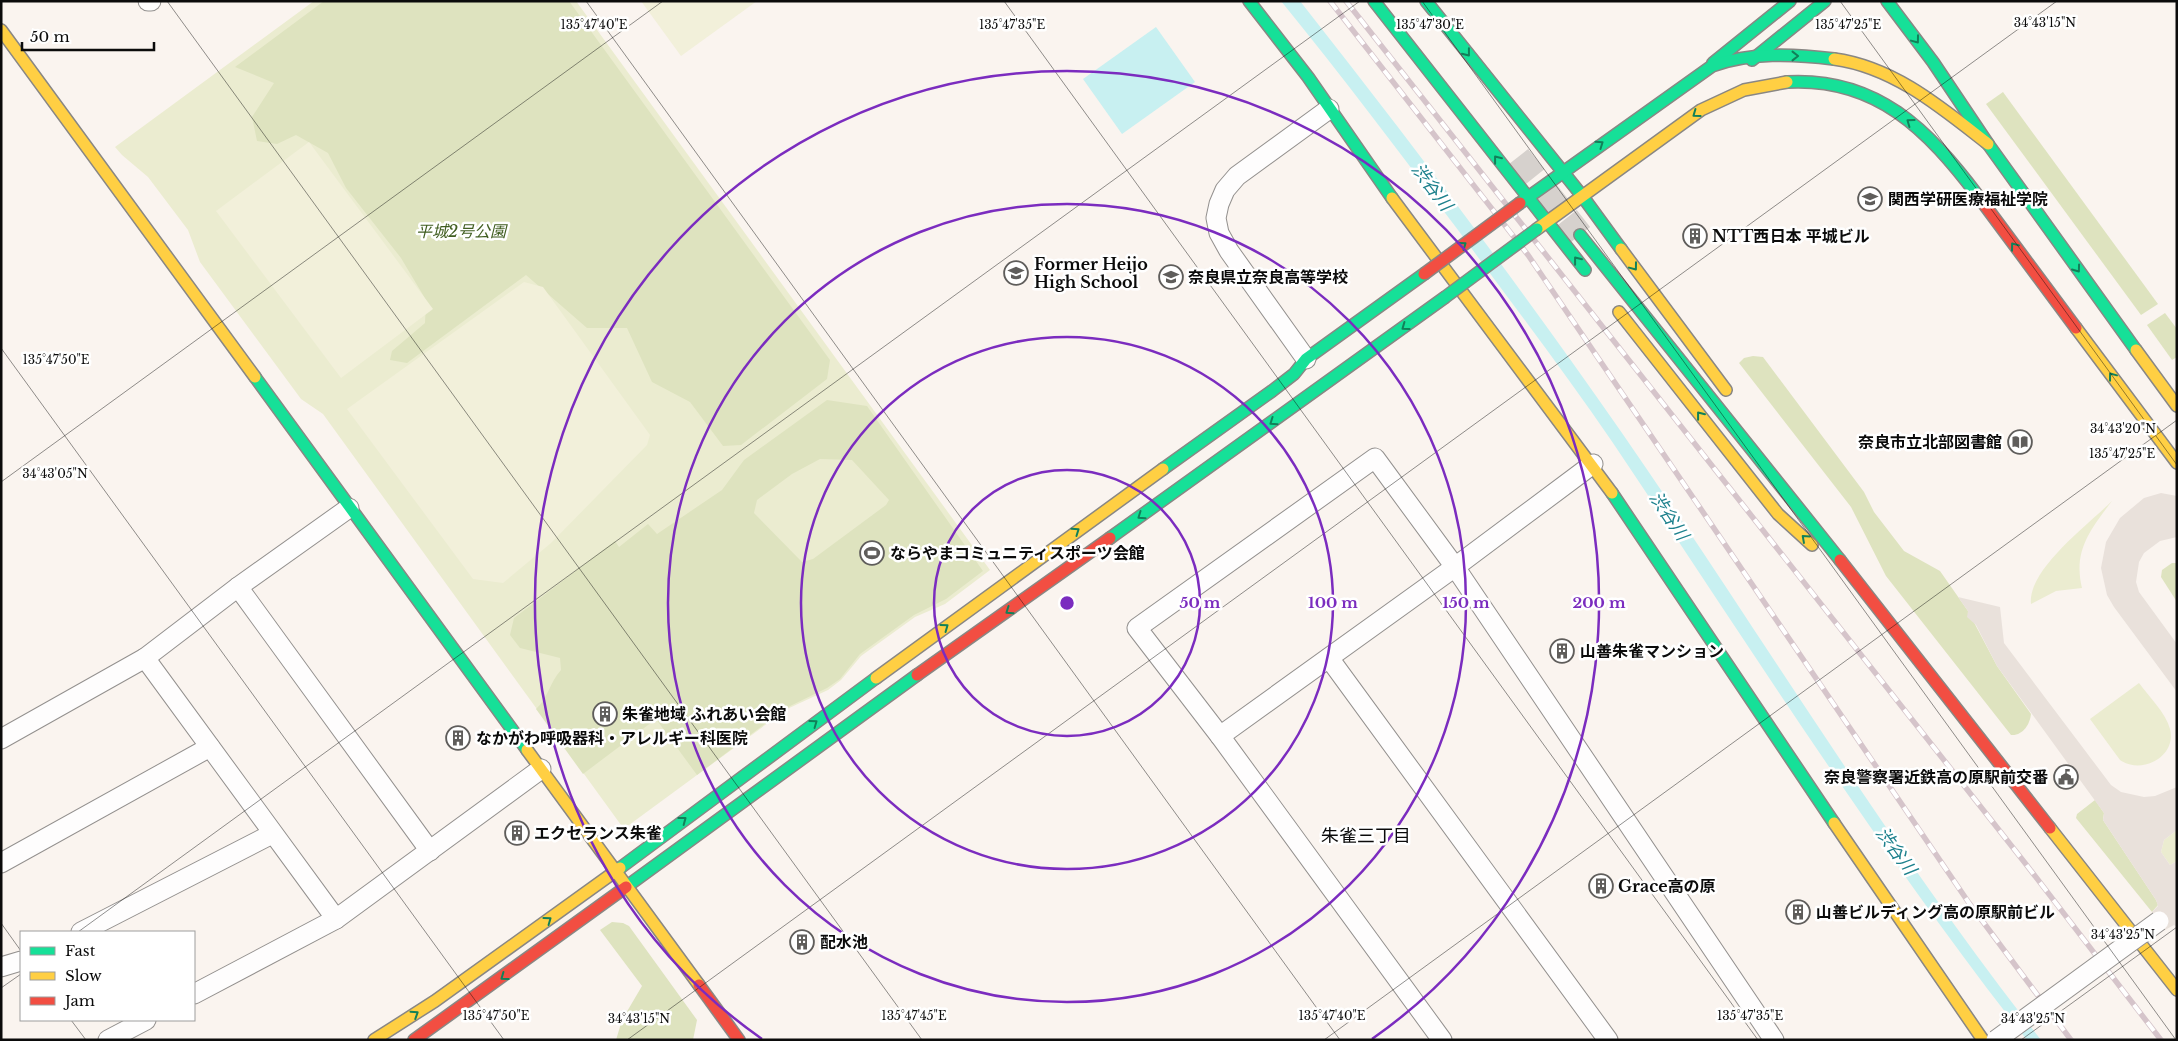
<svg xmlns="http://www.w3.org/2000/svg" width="2178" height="1041" viewBox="0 0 2178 1041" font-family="'Libre Baskerville','Noto Sans JP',serif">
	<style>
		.green { fill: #ebecd0 }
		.forest { fill: #dee3bf; fill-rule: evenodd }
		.pitch { fill: #f2f0da }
		.plaza { fill: #e9e1db }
		.water { fill: #c8f0f1 }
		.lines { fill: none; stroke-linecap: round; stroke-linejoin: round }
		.secondary-tunnel { stroke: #d6d1cd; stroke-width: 26; stroke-dasharray: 26 13; stroke-linecap: butt }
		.street-casing { stroke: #93908e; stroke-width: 21 }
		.fast-casing { stroke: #898784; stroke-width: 14 }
		.slow-casing { stroke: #898784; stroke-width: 14 }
		.jam-casing { stroke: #898784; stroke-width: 14 }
		.street { stroke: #fefdfd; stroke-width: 19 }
		.fast { stroke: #16e098; stroke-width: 11 }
		.slow { stroke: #ffcf43; stroke-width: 11 }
		.jam { stroke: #f24e42; stroke-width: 11 }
		.rail-casing { stroke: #d5c4ca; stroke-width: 5.5 }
		.rail { stroke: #fff; stroke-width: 4; stroke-dasharray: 11; stroke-linecap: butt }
		.street-bridge-casing { stroke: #93908e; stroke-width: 21; stroke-linecap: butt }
		.fast-bridge-casing { stroke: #898784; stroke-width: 14; stroke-linecap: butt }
		.jam-bridge-casing { stroke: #898784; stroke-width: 14; stroke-linecap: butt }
		.street-bridge { stroke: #fefdfd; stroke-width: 19 }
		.fast-bridge { stroke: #16e098; stroke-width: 11 }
		.jam-bridge { stroke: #f24e42; stroke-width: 11 }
		.oneway { stroke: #118059 }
		.ticks { fill: none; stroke: #0b0b0b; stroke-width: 1; stroke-opacity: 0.45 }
		.ring { fill: none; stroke: #7b2cbf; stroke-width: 2.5 }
		.labels { text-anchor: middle; stroke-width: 5; stroke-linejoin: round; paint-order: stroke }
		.poi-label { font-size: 16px; font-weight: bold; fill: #0b0b0b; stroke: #fff; text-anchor: start }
		.park-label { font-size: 16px; font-style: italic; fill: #415e21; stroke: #fff }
		.water-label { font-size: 18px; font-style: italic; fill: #1d818d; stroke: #fff }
		.neighbourhood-label { font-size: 18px; fill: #0b0b0b; stroke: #fff }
		.ticks-label { font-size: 12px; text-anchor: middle; fill: #0b0b0b; stroke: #fff; stroke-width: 5; stroke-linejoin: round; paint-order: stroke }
		.centre { fill: #7b2cbf; stroke: #fff; stroke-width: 2.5 }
		.ring-label { font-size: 15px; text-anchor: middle; font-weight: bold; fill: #7b2cbf; stroke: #fff; stroke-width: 5; stroke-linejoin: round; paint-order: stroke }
	</style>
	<rect width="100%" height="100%" fill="#faf4ef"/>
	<g class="green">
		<path d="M314 1H576L990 570 945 604 915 617 861 656 841 680 828 690 787 709 629 825H621L323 414 301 399 200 262 188 230 148 177 122 155 115 147Z"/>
		<path d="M2112 501C2090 530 2073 551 2082 588L2056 591 2031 604C2027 570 2089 524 2112 501Z"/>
		<path d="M2139 683C2149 697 2166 713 2170 729 2177 757 2141 775 2120 760L2090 719Z"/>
		<path d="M2177 830V861L2170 865 2161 852 2164 840Z"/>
	</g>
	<g class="forest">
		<path d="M324 1H569L830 360 827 379 741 445 723 446 690 402 652 382 627 328H587L526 275 407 363 390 360 392 351 425 323 426 300 401 258 346 188 328 153 296 135 277 144 257 141 252 117 274 83 235 67Z"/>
		<path d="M2003 92 2158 304 2141 315 1986 104Z"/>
		<path d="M2165 313 2177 329V357L2172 360 2147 325Z"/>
		<path d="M1753 356 1763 357 1864 492 1874 512 1904 551 1940 571 1968 611 1997 666 2031 714C2030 724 2023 736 2011 735L1886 576 1851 507 1739 363 1744 358Z"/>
		<path d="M827 400 867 406 983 571 946 599 914 615 860 654 840 679 827 688 786 708 697 775 656 719 583 774 536 709C549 697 549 683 561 670L560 658 520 648 510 635 514 618 615 541 619 547 648 524 657 534 722 490 744 460ZM820 459 852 460 889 500 886 505 813 559 802 562 754 513 757 500 792 474Z"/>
		<path d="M2172 563H2177V602L2161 577 2162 570Z"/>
		<path d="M2095 800 2104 813 2103 820 2156 900 2158 905 2152 912 2076 818 2077 814Z"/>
		<path d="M612 922 623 923 629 926 697 1020 693 1040H616L622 1020 642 986 600 930Z"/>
	</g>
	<g class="pitch">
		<path d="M641 1H757L681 56Z"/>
		<path d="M309 142 433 309 341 378 216 211Z"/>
		<path d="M524 282 543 287 650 435 647 445 551 543 503 583 473 579 347 409Z"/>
	</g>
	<g class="plaza">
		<path d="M2161 493 2177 496V537L2160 541 2144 553 2139 562 2136 582 2139 592 2177 644V692L2114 607 2107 595 2101 568 2106 542 2120 518 2144 498Z"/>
		<path d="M1958 597 2000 607 2004 643 2111 785 2121 792 2144 797 2155 796 2177 787V830L2164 840 2161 852 2170 865 2177 861V927L2174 925 2165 930 2152 912 2158 906 2156 900 2103 820 2104 813 1997 666 1976 625 1967 617 1968 611Z"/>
	</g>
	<g class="water">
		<path d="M1281 1H1300C1411 142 1520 286 1622 433 1762 635 1889 847 2041 1040H2027C1877 849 1748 644 1613 443 1564 371 1510 301 1458 230 1400 153 1342 76 1281 1Z"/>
		<path d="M1156 27 1195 82 1122 134 1083 79Z"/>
	</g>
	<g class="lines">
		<path class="secondary-tunnel" d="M1518 157 1580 235"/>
		<g class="street-casing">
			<g id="street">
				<path d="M148 1H151"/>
				<path d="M1306 359 1229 251 1219 233 1216 218 1219 204 1225 190 1237 176 1329 109"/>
				<path d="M238 587 430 851"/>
				<path d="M145 658 336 919"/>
				<path d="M1329 658 1608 1040"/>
				<path d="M1220 736 1455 567 1593 464"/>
				<path d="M1 739 145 658 238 587 349 508"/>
				<path d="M1 863 210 747"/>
				<path d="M81 932 272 834"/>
				<path d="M1 967 21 961"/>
				<path d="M194 994 336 919 541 769"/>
				<path d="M108 1040 146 1020"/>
				<path d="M1442 1040 1220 736 1137 628 1375 458 1455 567 1774 1040"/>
			</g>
		</g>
		<g class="fast-casing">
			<g id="fast">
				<path d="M1249 1 1308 77 1392 198"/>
				<path d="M1374 1 1585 270"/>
				<path d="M1426 1 1583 197 1621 249"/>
				<path d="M1887 1 1933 62 1988 144 2136 350"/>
				<path d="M1752 60 1825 1"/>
				<path d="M1713 63 1790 1"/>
				<path d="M1787 82C1877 77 1928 130 1978 196"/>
				<path d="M1520 203 1712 66C1750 52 1794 54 1834 59"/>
				<path d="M1580 235 1840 560"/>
				<path d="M255 377 527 750"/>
				<path d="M1163 469 1272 391 1294 374 1306 359 1424 274"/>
				<path d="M1612 493 1834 823"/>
				<path d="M1110 538 1444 298"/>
				<path d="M620 868 876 678"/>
				<path d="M626 887 917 675"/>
			</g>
		</g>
		<g class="slow-casing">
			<g id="slow">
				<path d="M1 30 255 377"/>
				<path d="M1834 59C1894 67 1942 108 1988 144"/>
				<path d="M1392 198 1612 493"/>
				<path d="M1537 229 1701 110 1744 90 1787 82"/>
				<path d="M1621 249 1726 390"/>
				<path d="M1619 312 1778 514 1812 545"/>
				<path d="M2076 328 2177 463"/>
				<path d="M2136 350 2177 406"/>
				<path d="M876 678 1163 469"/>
				<path d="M527 750 699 985"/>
				<path d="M1834 823 1983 1040"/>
				<path d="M2050 828 2177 990"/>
				<path d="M374 1040 435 1001 620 868"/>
			</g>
		</g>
		<g class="jam-casing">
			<g id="jam">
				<path d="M1978 196 2076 328"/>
				<path d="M1840 560 2050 828"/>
				<path d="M917 675 1110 538"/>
				<path d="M699 985 739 1040"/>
				<path d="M414 1040 626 887"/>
			</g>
		</g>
		<use href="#street" class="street"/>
		<use href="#fast" class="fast"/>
		<use href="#slow" class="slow"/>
		<use href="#jam" class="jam"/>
		<g class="rail-casing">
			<g id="rail">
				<path d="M1330 1 1528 255 1969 903 2071 1040"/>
				<path d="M1346 1 2025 863 2161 1040"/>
			</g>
		</g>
		<use href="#rail" class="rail"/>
		<g class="street-bridge-casing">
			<path id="street-bridge" d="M1996 1040 2159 921"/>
		</g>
		<g class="fast-bridge-casing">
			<path id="fast-bridge" d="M1444 298 1537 229"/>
		</g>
		<g class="jam-bridge-casing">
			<path id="jam-bridge" d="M1424 274 1520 203"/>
		</g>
		<use href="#street-bridge" class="street-bridge"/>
		<use href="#fast-bridge" class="fast-bridge"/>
		<use href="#jam-bridge" class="jam-bridge"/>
	</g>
	<defs><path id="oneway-chevron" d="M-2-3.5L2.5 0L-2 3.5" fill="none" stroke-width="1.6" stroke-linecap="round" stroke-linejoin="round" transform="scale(1.25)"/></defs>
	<g class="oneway">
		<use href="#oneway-chevron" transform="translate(1916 40) rotate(53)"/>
		<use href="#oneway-chevron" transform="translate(1467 53) rotate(52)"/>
		<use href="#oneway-chevron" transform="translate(1795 56)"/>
		<use href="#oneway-chevron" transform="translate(1696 114) rotate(144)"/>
		<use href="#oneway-chevron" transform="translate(1910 122) rotate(-144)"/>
		<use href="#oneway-chevron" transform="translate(1600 144) rotate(-35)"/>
		<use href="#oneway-chevron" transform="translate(1497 159) rotate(-128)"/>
		<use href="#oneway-chevron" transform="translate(1463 245) rotate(-36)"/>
		<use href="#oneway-chevron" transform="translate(2014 246) rotate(-127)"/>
		<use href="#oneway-chevron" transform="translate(1577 260) rotate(-128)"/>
		<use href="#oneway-chevron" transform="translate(1634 267) rotate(53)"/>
		<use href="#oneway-chevron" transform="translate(2077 269) rotate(54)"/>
		<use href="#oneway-chevron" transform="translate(1405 327) rotate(144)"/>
		<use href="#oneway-chevron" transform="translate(2112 376) rotate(-127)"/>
		<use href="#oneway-chevron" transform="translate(1700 415) rotate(-128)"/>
		<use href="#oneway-chevron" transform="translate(1273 422) rotate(145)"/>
		<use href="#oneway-chevron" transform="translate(1141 516) rotate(145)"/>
		<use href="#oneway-chevron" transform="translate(1076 531) rotate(-35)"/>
		<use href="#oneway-chevron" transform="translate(1805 538) rotate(-138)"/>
		<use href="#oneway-chevron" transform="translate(1009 611) rotate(145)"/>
		<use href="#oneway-chevron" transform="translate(945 627) rotate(-36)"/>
		<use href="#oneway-chevron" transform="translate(814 723) rotate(-36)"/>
		<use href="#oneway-chevron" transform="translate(683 820) rotate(-37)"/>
		<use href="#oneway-chevron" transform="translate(548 920) rotate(-36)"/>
		<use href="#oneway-chevron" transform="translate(504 977) rotate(144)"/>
		<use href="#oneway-chevron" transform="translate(415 1014) rotate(-33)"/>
	</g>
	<path class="ticks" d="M167 1 922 1040M586 1 1340 1040M1004 1 1758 1040M1422 1 2176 1040M1840 1 2177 465M1 348 504 1040M1 482 663 1M1 923 21 951M78 932 1360 1M1 988 21 974M71 1020 86 1040M627 1040 2057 1M1324 1040 2177 420M2021 1040 2177 927"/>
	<g class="ring">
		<circle cx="1067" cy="603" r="133"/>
		<circle cx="1067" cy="603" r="266"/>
		<circle cx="1067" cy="603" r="399"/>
		<path d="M762 1039A532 532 0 1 1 1372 1039"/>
	</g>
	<defs>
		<g id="university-ring" transform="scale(1.25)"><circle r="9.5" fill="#fff" stroke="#5f5d5b" stroke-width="1.5"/><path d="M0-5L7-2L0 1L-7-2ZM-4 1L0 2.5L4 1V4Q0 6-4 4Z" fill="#5f5d5b"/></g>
		<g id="building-ring" transform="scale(1.25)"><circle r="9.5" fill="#fff" stroke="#5f5d5b" stroke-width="1.5"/><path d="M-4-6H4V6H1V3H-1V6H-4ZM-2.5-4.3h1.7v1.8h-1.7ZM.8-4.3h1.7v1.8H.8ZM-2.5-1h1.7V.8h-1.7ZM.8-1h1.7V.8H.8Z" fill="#5f5d5b"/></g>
		<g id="school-ring" transform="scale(1.25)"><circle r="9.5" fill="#fff" stroke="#5f5d5b" stroke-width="1.5"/><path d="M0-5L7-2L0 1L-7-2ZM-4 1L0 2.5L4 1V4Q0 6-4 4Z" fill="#5f5d5b"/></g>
		<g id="library-ring" transform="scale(1.25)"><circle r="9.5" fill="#fff" stroke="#5f5d5b" stroke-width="1.5"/><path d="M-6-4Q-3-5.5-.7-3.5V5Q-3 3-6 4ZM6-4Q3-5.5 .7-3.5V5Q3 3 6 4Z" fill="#5f5d5b"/></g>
		<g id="stadium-ring" transform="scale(1.25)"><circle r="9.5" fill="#fff" stroke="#5f5d5b" stroke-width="1.5"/><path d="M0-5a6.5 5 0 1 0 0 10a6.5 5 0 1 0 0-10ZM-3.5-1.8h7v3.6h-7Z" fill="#5f5d5b"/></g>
		<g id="civic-ring" transform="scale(1.25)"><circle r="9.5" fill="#fff" stroke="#5f5d5b" stroke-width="1.5"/><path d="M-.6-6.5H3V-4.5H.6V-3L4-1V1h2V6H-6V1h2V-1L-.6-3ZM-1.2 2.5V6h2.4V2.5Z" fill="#5f5d5b"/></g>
	</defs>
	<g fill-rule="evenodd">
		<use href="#university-ring" x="1870" y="199"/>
		<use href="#building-ring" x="1695" y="236"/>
		<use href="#school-ring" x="1016" y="273"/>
		<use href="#school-ring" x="1171" y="277"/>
		<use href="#library-ring" x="2020" y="442"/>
		<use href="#stadium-ring" x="872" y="553"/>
		<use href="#building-ring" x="1562" y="651"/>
		<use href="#building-ring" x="605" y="714"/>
		<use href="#building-ring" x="458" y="738"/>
		<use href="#civic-ring" x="2066" y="777"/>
		<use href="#building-ring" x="517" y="833"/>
		<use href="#building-ring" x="1601" y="886"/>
		<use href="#building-ring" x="1798" y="912"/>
		<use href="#building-ring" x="802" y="942"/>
	</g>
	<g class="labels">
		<g class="poi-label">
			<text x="1888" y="205">関西学研医療福祉学院</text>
			<text x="1712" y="242">NTT西日本 平城ビル</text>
			<text x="1034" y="270">Former Heijo<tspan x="1034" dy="18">High School</tspan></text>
			<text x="1188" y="283">奈良県立奈良高等学校</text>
			<text x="2002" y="448" text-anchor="end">奈良市立北部図書館</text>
			<text x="890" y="559">ならやまコミュニティスポーツ会館</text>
			<text x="1580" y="657">山善朱雀マンション</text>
			<text x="622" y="720">朱雀地域 ふれあい会館</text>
			<text x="476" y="744">なかがわ呼吸器科・アレルギー科医院</text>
			<text x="2048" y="783" text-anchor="end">奈良警察署近鉄高の原駅前交番</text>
			<text x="534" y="839">エクセランス朱雀</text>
			<text x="1618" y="892">Grace高の原</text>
			<text x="1816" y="918">山善ビルディング高の原駅前ビル</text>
			<text x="820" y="948">配水池</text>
		</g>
		<g class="park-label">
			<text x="461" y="237">平城2号公園</text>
		</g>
		<g class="water-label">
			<text transform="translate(1432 187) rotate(53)" y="6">渋谷川</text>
			<text transform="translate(1669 516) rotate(56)" y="6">渋谷川</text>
			<text transform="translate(1896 851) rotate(54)" y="6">渋谷川</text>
		</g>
		<g class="neighbourhood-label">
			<text x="1366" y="842">朱雀三丁目</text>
		</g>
	</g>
	<g class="ticks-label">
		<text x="2045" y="27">34°43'15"N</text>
		<text x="594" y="29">135°47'40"E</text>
		<text x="1012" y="29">135°47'35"E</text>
		<text x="1430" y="29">135°47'30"E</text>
		<text x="1848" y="29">135°47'25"E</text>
		<text x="56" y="364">135°47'50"E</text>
		<text x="2123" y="433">34°43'20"N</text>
		<text x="2122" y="458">135°47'25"E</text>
		<text x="55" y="478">34°43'05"N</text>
		<text x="2123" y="939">34°43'25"N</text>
		<text x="496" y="1020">135°47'50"E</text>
		<text x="914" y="1020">135°47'45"E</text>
		<text x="1332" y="1020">135°47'40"E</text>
		<text x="1750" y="1020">135°47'35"E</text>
		<text x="639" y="1023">34°43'15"N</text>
		<text x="2033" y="1023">34°43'25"N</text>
	</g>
	<circle cx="1067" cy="603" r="8" class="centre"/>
	<g class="ring-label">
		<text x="1200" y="608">50 m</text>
		<text x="1333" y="608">100 m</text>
		<text x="1466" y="608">150 m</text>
		<text x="1599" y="608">200 m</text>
	</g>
	<rect width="2178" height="1041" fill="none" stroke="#0b0b0b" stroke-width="5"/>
	<rect x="20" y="931" width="175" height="90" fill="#ffffff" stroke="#9d9d9d"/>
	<rect x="30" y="947" width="25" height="8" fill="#16e098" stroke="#9d9d9d"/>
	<text x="65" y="956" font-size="15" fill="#0b0b0b">Fast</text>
	<rect x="30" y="972" width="25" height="8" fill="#ffcf43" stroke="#9d9d9d"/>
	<text x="65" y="981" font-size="15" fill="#0b0b0b">Slow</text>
	<rect x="30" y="997" width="25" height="8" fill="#f24e42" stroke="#9d9d9d"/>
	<text x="65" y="1006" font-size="15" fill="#0b0b0b">Jam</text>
	<path d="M22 42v8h132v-8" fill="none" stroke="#0b0b0b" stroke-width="2.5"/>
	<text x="30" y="42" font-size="15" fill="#0b0b0b" stroke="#ffffff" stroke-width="4" paint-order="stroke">50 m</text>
</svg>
